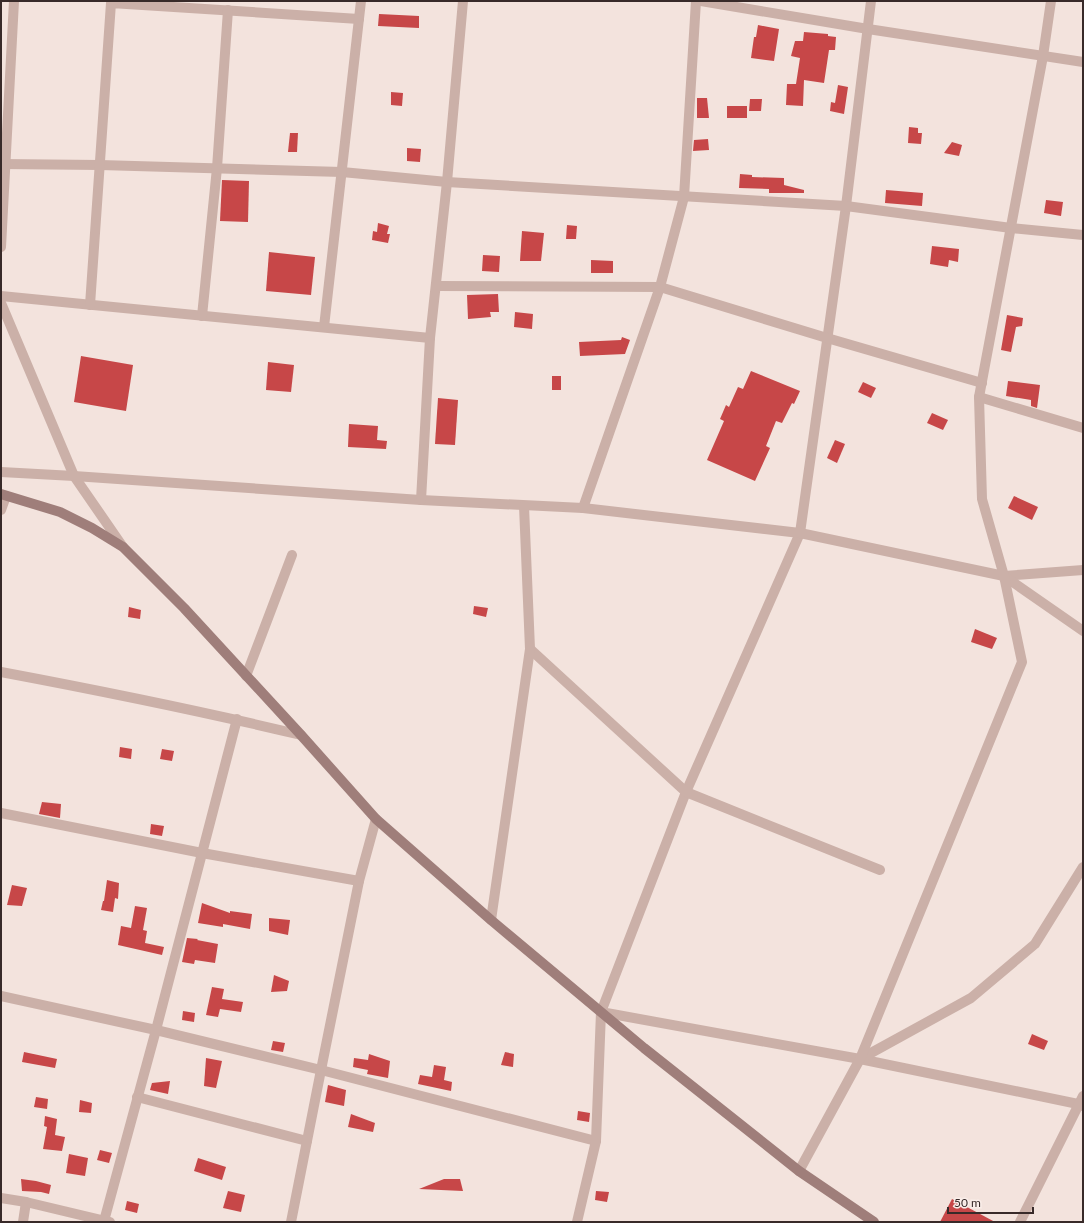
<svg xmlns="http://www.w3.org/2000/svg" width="1084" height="1223" viewBox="0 0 1084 1223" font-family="Lato,sans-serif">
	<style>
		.building { fill: #c74748 }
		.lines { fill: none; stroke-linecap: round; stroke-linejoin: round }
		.minor { stroke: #cbb0a8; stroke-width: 10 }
		.secondary { stroke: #9f7e7a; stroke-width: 10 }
	</style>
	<rect width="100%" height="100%" fill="#f3e3dd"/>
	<g class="building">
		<path d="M379 14 419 16V28L378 26Z"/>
		<path d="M758 25 779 29 774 61 751 58 754 37H756Z"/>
		<path d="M804 32 828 34V36L836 37 835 50H829L824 83 804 80 803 106 786 105 787 84H796L800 58 791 56 795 41H803Z"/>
		<path d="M838 85 848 87 844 114 830 111 831 102 835 103Z"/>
		<path d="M391 92 403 93 402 106 391 105Z"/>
		<path d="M697 98H707L709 118H697Z"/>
		<path d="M750 99H762L761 111H749Z"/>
		<rect x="727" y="106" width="20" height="12"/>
		<path d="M909 127 918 128V133H922L921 144 908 143Z"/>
		<path d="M290 133H298L297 152H288Z"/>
		<path d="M708 139 709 150 693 151 694 140Z"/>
		<path d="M952 142 962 145 959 156 944 153Z"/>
		<path d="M407 148 421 149 420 162 407 161Z"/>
		<path d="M740 174 752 175V177L784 178V185L804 190V193H769V189L739 188Z"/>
		<path d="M222 180 249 181 248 222 220 221Z"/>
		<path d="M886 190 923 193 922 206 885 203Z"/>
		<path d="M1046 200 1063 202 1061 216 1044 213Z"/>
		<path d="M378 223 389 226 387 234H390L388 243 372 240 373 231 377 232Z"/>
		<path d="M567 225 577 226 576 239H566Z"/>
		<path d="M522 231 544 233 541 261H520Z"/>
		<path d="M932 246 959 249 958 262 949 260 948 267 930 264Z"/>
		<path d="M269 252 315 257 311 295 266 291Z"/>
		<path d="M483 255 500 256 499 272 482 271Z"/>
		<path d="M591 260 613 261V273H591Z"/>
		<path d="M498 294 499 312H490L491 317 468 319 467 295Z"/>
		<path d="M515 312 533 314 532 329 514 327Z"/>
		<path d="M1007 315 1023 318 1022 326 1016 327 1011 352 1001 350Z"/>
		<path d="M622 337 630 340 625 354 580 356 579 342 621 340Z"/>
		<path d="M81 356 133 365 126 411 74 402Z"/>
		<path d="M268 362 294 365 291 392 266 390Z"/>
		<path d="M751 371 800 391 794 404 792 403 782 423 776 421 766 446 770 448 755 481 707 460 724 421 720 419 726 405 729 407 738 387 743 389Z"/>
		<rect x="552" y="376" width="9" height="14"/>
		<path d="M1008 381 1040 385 1037 408 1031 406V400L1006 396Z"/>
		<path d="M863 382 876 388 871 398 858 392Z"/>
		<path d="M438 398 458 400 455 445 435 444Z"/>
		<path d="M932 413 948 420 943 430 927 423Z"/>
		<path d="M349 424 378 426 377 440 387 441 386 449 348 447Z"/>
		<path d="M835 440 845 444 837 463 827 458Z"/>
		<path d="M1014 496 1038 507 1032 520 1008 508Z"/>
		<path d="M474 606 488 608 486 617 473 614Z"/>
		<path d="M129 607 141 610 140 619 128 617Z"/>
		<path d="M975 629 997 638 992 649 971 642Z"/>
		<path d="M120 747 132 749 131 759 119 757Z"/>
		<path d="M162 749 174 751 172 761 160 759Z"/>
		<path d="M42 802 61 804 60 818 39 814Z"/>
		<path d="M151 824 164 826 162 836 150 834Z"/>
		<path d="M107 880 119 883 118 899 115 898 113 912 101 910 103 901H104Z"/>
		<path d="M12 885 27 888 22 906 7 905Z"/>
		<path d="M202 903 230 913V911L252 914 250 929 223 924V927L198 923Z"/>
		<path d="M135 906 147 908 143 930 147 931 145 943 164 947 162 955 118 945 121 926 131 928Z"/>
		<path d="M269 918 290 920 288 935 269 931Z"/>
		<path d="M187 938 198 939 197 940 218 944 215 963 195 960 194 964 182 962Z"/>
		<path d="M274 975 289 981 287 991 271 992Z"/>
		<path d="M212 987 224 989 222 999 243 1002 241 1012 220 1009 218 1017 206 1015Z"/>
		<path d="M183 1011 195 1013 194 1022 182 1020Z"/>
		<path d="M1032 1034 1048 1041 1044 1050 1028 1044Z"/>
		<path d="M273 1041 285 1043 283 1052 271 1050Z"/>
		<path d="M24 1052 57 1059 55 1068 22 1062Z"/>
		<path d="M505 1052 514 1054 513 1067 501 1065Z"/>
		<path d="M369 1054 390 1061 388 1078 367 1074 368 1070 353 1067 354 1058 368 1060Z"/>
		<path d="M206 1058 222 1061 216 1088 204 1086Z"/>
		<path d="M434 1065 446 1067 444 1080 452 1082 451 1091 418 1084 420 1075 432 1077Z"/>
		<path d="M170 1081 168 1094 150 1090 152 1083Z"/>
		<path d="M328 1085 346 1090 344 1106 325 1102Z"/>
		<path d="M36 1097 48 1099 47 1109 34 1107Z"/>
		<path d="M80 1100 92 1103 91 1113 79 1112Z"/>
		<path d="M578 1111 590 1113 589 1122 577 1120Z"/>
		<path d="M351 1114 375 1123 373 1132 348 1127Z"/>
		<path d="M45 1116 57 1119 55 1135 65 1137 62 1151 43 1149 47 1127 44 1126Z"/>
		<path d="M100 1150 112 1153 109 1163 97 1160Z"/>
		<path d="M69 1154 88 1158 85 1176 66 1173Z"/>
		<path d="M198 1158 226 1167 222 1180 194 1171Z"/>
		<path d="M21 1179 36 1181 51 1185 49 1194 41 1192 22 1191Z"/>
		<path d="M444 1179H460L463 1191 419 1189Z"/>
		<path d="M228 1191 245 1195 241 1212 223 1208Z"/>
		<path d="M596 1191 609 1192 607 1202 595 1200Z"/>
		<path d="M952 1199 995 1222H940Z"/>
		<path d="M127 1201 139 1204 137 1213 125 1210Z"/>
	</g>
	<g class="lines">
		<g class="minor">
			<path d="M701 1 868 29 1083 62"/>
			<path d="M871 1 846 206 800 533 686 792 601 1012 860 1059 1078 1104 1083 1106"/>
			<path d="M1 164 100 165 342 172 447 182 846 206 1011 228 1083 235"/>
			<path d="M1 247 14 1"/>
			<path d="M436 286 660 287 827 338 982 383"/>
			<path d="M1 296 430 338"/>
			<path d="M1 303 74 476 123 547"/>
			<path d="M90 305 111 3 359 19"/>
			<path d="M202 316 217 168 228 10"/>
			<path d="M324 327 361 1"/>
			<path d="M979 397 1083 428"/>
			<path d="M1 472 74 476 421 500 583 508 800 533 1004 576 1083 570"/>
			<path d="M421 500 430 338 447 182 463 1"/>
			<path d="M583 508 660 287 684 197 696 1"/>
			<path d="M1 510 6 496"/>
			<path d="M1004 576 1083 631"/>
			<path d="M530 649 686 792 880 870"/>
			<path d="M1 672C102 691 201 711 301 735"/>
			<path d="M246 676 292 555"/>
			<path d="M1 813 202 853 359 881"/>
			<path d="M491 920 530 649 524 506"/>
			<path d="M1 996 156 1030 321 1070 596 1141"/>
			<path d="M860 1059 971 998 1035 944 1083 867"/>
			<path d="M137 1097 307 1141"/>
			<path d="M799 1171 860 1059 1022 662 1004 576 982 499 979 397 1043 56 1051 1"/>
			<path d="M1 1198 26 1202 110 1222"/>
			<path d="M104 1221 156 1030 237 719"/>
			<path d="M23 1222 26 1202"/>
			<path d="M291 1222 321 1070 359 881 376 819"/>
			<path d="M577 1222 596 1141 601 1012"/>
			<path d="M1020 1222 1083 1096"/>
		</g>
		<path class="secondary" d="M1 494 60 512 92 528 123 547 184 608 301 735 376 819 491 920 644 1048 799 1171 874 1222"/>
	</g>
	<rect width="1084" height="1223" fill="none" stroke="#382a29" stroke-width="4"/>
	<path d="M948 1207v6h85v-6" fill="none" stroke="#382a29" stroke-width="2"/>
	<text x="954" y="1207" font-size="12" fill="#382a29" stroke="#faeee9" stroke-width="3" paint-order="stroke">50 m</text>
</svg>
